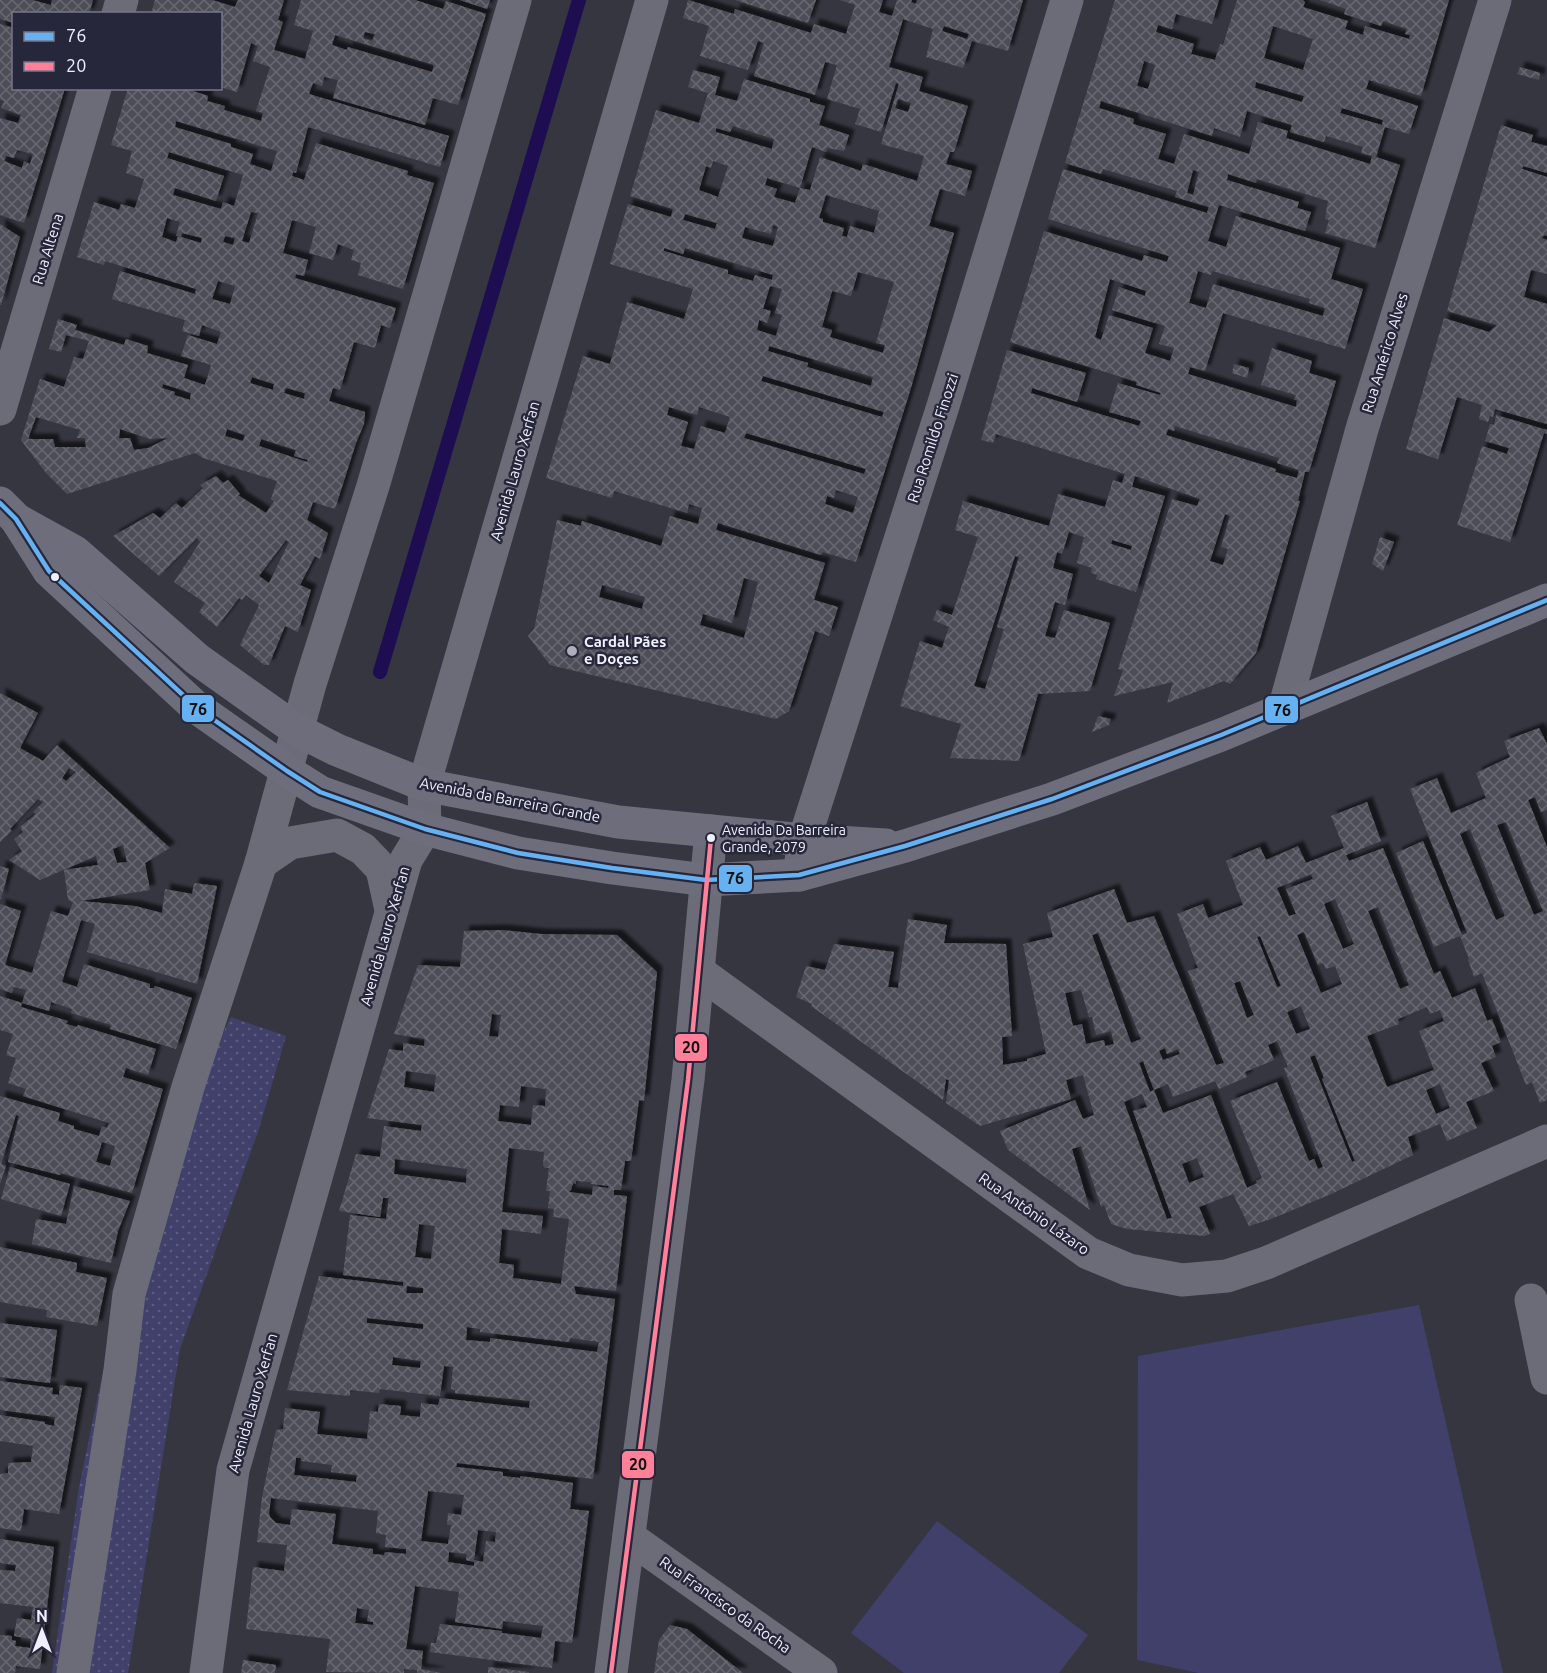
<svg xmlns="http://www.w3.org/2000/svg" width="1547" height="1673" viewBox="0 0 1547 1673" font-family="Ubuntu,sans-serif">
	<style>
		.park { fill: url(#park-dots) }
		.pitch { fill: #41406b }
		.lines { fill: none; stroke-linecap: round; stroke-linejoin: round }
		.stream { stroke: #1e0d51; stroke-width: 14 }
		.building { fill: url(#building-cross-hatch); fill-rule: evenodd; filter: url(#shadow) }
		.minor { stroke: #6c6c78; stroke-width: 33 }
		.major { stroke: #6d6d7c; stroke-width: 33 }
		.bus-1-casing { stroke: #27273b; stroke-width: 9 }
		.bus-2-casing { stroke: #27273b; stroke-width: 9 }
		.bus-1 { stroke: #66b1f2; stroke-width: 4.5 }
		.bus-2 { stroke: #ff8098; stroke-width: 4.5 }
		.bus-dot { fill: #eff0fd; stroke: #27273b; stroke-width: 2 }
		.poi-dot { fill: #aeafbb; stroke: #27273b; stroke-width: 2 }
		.labels { text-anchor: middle; stroke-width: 5; stroke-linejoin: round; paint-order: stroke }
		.bus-label { font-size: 14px; fill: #eff0fd; stroke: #27273b; text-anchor: start }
		.street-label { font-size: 15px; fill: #eff0fd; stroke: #27273b }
		.poi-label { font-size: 15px; font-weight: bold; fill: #eff0fd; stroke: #27273b; text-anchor: start }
		.line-badge { stroke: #27273b; stroke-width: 2 }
		.pale-badge-label { font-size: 16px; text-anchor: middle; font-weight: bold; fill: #111 }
	</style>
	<defs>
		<pattern id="park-dots" width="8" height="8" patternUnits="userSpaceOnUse" patternTransform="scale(1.5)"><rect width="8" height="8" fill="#41406b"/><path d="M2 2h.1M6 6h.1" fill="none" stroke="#5d5c81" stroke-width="1.8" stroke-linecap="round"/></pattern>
		<pattern id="building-cross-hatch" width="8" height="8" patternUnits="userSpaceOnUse" patternTransform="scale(1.5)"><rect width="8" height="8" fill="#4e4e59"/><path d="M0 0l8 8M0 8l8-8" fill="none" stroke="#686872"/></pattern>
		<filter id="shadow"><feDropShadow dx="5.5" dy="-5.5" stdDeviation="1.5" flood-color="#0009"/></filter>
	</defs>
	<rect width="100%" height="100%" fill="#363641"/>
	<path class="park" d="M231 1017 286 1036 259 1129 180 1349 128 1673H52L79 1487 131 1236 187 1105Z"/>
	<g class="pitch">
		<path d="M1419 1305 1503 1673H1199L1137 1660 1138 1356Z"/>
		<path d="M937 1521 1088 1635 1059 1673H904L851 1633Z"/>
	</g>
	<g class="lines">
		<path class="stream" d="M380 672 579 0"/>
	</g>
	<g class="building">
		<path d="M0 0H32L51 5 52 0H93L89 14H14V23L0 19Z"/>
		<path d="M155 0H212L235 7 238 0H284L278 20 283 22 274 50 305 59 313 31 294 25 301 0H415L443 9 446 1 486 14 458 105 433 98 425 125 333 98 338 80 324 77 322 86 313 83 309 94 449 136 440 167 308 127 296 173 293 172 292 176 304 180 316 143 408 171 407 175 434 183 403 289 358 275 361 263 351 260 354 250 338 244 333 260 309 253 316 227 292 220 283 253 308 260 304 276 296 274 295 278 396 308 390 328 381 325 375 348 354 342 340 390 333 388 329 401 365 412 364 424 356 443 335 509 313 502 307 520 328 533 320 559 315 556 300 585 311 590 298 632 285 626 269 665H264L240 645 259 605 246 595 242 600 239 598 217 627 199 612 205 603 174 582 200 542 197 538 159 576 113 536 153 513 160 518 176 503 182 508 203 488 200 485 216 476 223 483 228 480 240 494 238 495 266 513 274 501 271 499 277 481 203 458 195 453 67 494 46 473 21 440 40 379 64 387 74 357 83 359 89 341 66 335 61 352 49 349 58 319 77 325 75 330 124 345 126 339 148 346 147 353 188 365 184 378 205 385 211 365 181 356 188 335 217 344 221 332 202 325 199 336 182 331 185 320 112 299 120 271 195 294 196 289 105 261 104 265 77 257 94 202 119 210 121 204 135 208 144 179 126 173 132 151 111 145 128 88H194L193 91 208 96 207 101 225 106 224 110 261 121 263 113 256 111 270 67 253 61 258 46 251 43 237 92 220 87V14H151ZM365 32 375 34 372 41 363 38ZM335 35 434 65 432 72 348 47 347 50 332 45ZM176 121 277 151 271 171 250 164 253 154 231 147V144L175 127ZM169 152 243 175 234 206 223 202 221 209 173 195 175 188 216 201 224 176 167 158ZM251 212 258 213 249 243 242 241ZM167 218 180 222 176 236H178L176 242 162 237ZM182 233 202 238 201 243 181 237ZM225 236 235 238 233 245 223 242ZM218 281 235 286 230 304 212 299ZM252 377 274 384 273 390 250 383ZM163 384 191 393 190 400 174 395 175 392 162 388ZM286 388 305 393 304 399 284 393ZM36 417 80 430 77 438H85L86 447H55L53 439H28ZM120 429 150 439 168 438 148 448 134 450 130 438H119ZM227 429 245 435 243 441 225 436ZM261 439 296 450 294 456 308 460 307 462 259 446ZM286 540 289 542 269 583 259 576Z"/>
		<path d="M460 0H490L487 9Z"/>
		<path d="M688 0 734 14 735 9 811 33 814 24 846 34 855 5 840 0H883L879 12 892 16 897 0H912L911 2 916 4 917 0H1023L1008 51 972 41 963 68 926 57 933 29 903 19 889 67 923 77 919 91 968 106 954 152H950L946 164 972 171 965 196 940 189 929 226 954 233 911 388 856 562 823 552 821 555 718 523 716 530 825 563 814 600 838 607 829 636 815 631 789 711 776 719 550 665 528 636 534 629 557 520 581 526 582 521 661 546 670 516 698 524 702 508 689 504 687 513 614 491 612 498 546 478 583 356 610 364 627 302 684 319 693 289 610 264 628 204 671 217 673 209 630 196 656 110 699 123 708 93 688 87 693 70 720 77 715 95 737 101 744 79 810 99V102L825 106 819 125 849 135 844 151 827 148 826 152 812 147 800 188 767 178 765 185 777 189 774 197 795 203 800 188 810 190 820 157 861 171 863 164 917 181 924 156 881 144 899 84 896 83 881 132 855 124 860 109 827 99 837 65 825 62 815 95 754 76 764 43 758 41 748 70 700 56 709 26 683 18ZM944 26 969 34 967 39 942 31ZM898 99 911 103 908 112 895 108ZM733 126 774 139 772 149 716 132V128L730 132ZM713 161 728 166 718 197 699 190 706 166 711 168ZM826 195 879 211 874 233 850 226 847 237 842 236 844 228 823 222V219L819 218ZM685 214 717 223 715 229 683 220ZM773 225 778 227 773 246 742 238 745 227 771 234ZM664 248 683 254 685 248 773 275 772 280 755 275 753 281 728 274V270L664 251ZM858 272 894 282 876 343 885 345 883 353 830 337 832 330 822 327 832 291 851 296ZM770 286 782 289 775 313 782 315 776 336 757 330 759 320 767 323 771 311 763 309ZM769 346 873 377 871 386 807 367 808 363 768 351ZM763 376 810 390 884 412 882 417 761 381ZM669 407 697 415 699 407 730 417 725 433 701 426 694 449 681 446 688 422 667 415ZM746 433 866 469 864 474 744 438ZM836 490 858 497 853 513 825 504 827 496 834 498ZM744 578 758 582 744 638 700 625 703 614 732 623ZM602 585 645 597 642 609 599 597Z"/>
		<path d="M735 0H816L808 23Z"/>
		<path d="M1115 0H1219L1212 24 1176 14 1172 29 1158 25 1156 32 1194 44 1191 54 1215 60 1220 44 1223 45 1237 0H1303L1305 2 1303 7 1348 21 1345 29 1363 35 1365 26 1409 39 1410 35 1405 34 1407 29 1383 21 1381 26 1344 14 1346 9 1320 0H1449L1421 96 1369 80 1366 89 1418 106 1409 134 1385 127 1376 157 1400 165 1375 248 1325 233 1329 220 1325 219 1328 201 1257 179 1256 183 1228 174 1227 180 1299 202 1297 208 1311 212 1305 231 1219 205 1208 241 1226 247 1236 216 1340 248 1331 279 1363 289 1345 349 1223 313 1205 371 1190 367 1188 374 1296 407 1297 400H1294L1296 395 1261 385 1272 348 1312 361 1309 373 1336 381 1309 472H1305L1298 501H1300L1256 653 1230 684 1224 681 1167 703 1173 682 1114 696 1123 670 1118 669 1172 499 1197 506 1200 499 1135 476 1132 487 1165 496 1136 592 1096 579 1097 575 1091 573 1092 568 1077 563 1084 537 1069 532 1062 554 1057 552 1053 568 1073 574 1065 605 1055 602 1045 636 1055 638 1064 610 1110 623 1090 691 1038 694 1019 761 950 758 961 724 900 706 920 641 942 648 949 627 933 620 937 610 952 615 978 537 955 530 963 501 1049 526 1058 494 1105 507 1113 480 1122 483 1125 474 996 434 993 443 981 440 1007 350 1086 373 1077 402 1032 388 1031 393 1139 426 1141 421 1109 412 1118 383 1160 395 1161 393 1136 385 1137 382 1010 342 1044 231 1142 261 1144 255 1167 262 1169 256 1048 219 1063 169 1207 213 1209 207 1175 197 1177 191 1103 169 1101 174 1065 163ZM1273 26 1313 39 1303 70 1264 58ZM1144 61 1155 65 1148 89 1137 86ZM1256 82 1304 96 1302 102 1255 88ZM1101 101 1212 136 1214 128 1240 137 1247 111 1292 125 1290 132 1324 142 1326 136 1363 147 1361 153 1372 156 1370 164 1286 138 1288 131 1258 122 1249 154 1184 134 1174 164 1158 159 1166 134 1133 124 1134 119 1099 108ZM1342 108 1383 120 1382 125 1340 113ZM1193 170 1199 172 1193 195 1187 193ZM1198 271 1211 275 1212 271 1310 299 1309 303 1325 308 1323 316 1213 284 1206 308 1189 303ZM1110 279 1146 291 1145 296 1119 287 1112 310 1165 326 1159 344 1174 348 1170 361 1145 353 1153 328 1109 315 1101 340 1095 337ZM1175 426 1279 458 1277 463 1299 470 1297 478 1275 472 1276 469 1166 435 1168 429 1174 431ZM1225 514 1230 516 1221 547 1228 549 1223 565 1210 561ZM1112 540 1132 546 1131 550 1111 544ZM1015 556 1019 557 997 627 1004 629 985 689 974 686Z"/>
		<path d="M0 24 14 28V88H65L24 223 0 215V118L18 123 21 115 1 108 4 101 0 100ZM17 150 33 154 30 164 24 161 22 168 4 161 6 156 14 158Z"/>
		<path d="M1520 67 1540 73 1539 80 1517 74Z"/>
		<path d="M1501 125 1533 135 1531 142 1547 146V173L1523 166 1522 169 1547 177V236L1544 235 1542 238 1547 240V274L1531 270 1524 297 1547 304V424L1495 409 1493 417 1490 416 1488 422 1479 419 1482 405 1457 397 1438 459 1406 449 1444 318 1489 332 1497 325 1447 311Z"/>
		<path d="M0 224 20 237 1 305H0Z"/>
		<path d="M1234 364 1249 368 1247 378 1232 373Z"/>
		<path d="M1496 415 1547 430V434L1544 433 1510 542 1457 525 1482 446 1507 454 1509 448 1485 441 1490 424 1494 425Z"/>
		<path d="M1380 537 1394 542 1383 571 1372 564Z"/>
		<path d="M0 693 38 713 20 748 43 761 57 745 170 848 145 863 150 890 81 901 135 906 162 913 165 889 192 894 194 883 217 886 197 984 87 952 95 924 81 920 62 982 77 987 84 964 150 984V988H154L155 986 192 998 176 1049 110 1029 111 1025 71 1013 72 1009 51 1002 49 1011 22 1003 21 1007 68 1021 66 1024 77 1027 78 1025 156 1049 148 1075 126 1068 123 1077 163 1089 132 1193 61 1173 60 1175 8 1162 19 1116 16 1115 1 1164 6 1166 0 1184V1096L60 1113 58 1121 74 1126V1129L99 1136 102 1126 107 1128 109 1123 23 1096 26 1089 8 1083 16 1058 6 1055 13 1034 0 1030V996L22 1003 26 990 14 987 12 993 0 989V904L21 911 5 965 32 973 51 911 68 916 73 902 68 900 64 870 98 865 96 856 40 880 9 860 22 851 14 839 23 832 20 827 36 814 33 812 43 802 38 799 10 829 12 831 0 842ZM69 768 76 772 66 781 62 778ZM123 845 127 862 117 863 113 849ZM102 1142 115 1146 110 1166 96 1162Z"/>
		<path d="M1098 716 1111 719 1109 725 1092 732Z"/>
		<path d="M1539 728 1547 744V810L1541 812 1535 797 1528 800 1547 847V1100L1540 1103 1532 1082 1526 1085 1482 973 1474 977 1468 960 1469 959 1460 936 1434 947 1396 853 1423 841 1462 935 1467 933 1410 789 1437 778 1451 813 1486 798 1476 773 1510 757 1504 741ZM1506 822 1543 911 1534 915 1497 825ZM1470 829 1505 916 1496 920 1460 834Z"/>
		<path d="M1367 802 1381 841 1346 855 1349 861 1383 848 1434 974 1440 971 1452 998 1475 988 1487 1021 1492 1019 1501 1042 1492 1046 1496 1057 1481 1063 1494 1091 1466 1102 1477 1128 1447 1141 1440 1124 1408 1137 1413 1155 1329 1195 1271 1219 1249 1226 1233 1194 1199 1207 1210 1234 1205 1236 1127 1229 1111 1224 1104 1205 1101 1207 1081 1146 1072 1149 1090 1210 1008 1150 1000 1131 1075 1100 1083 1119 1094 1115 1083 1075 1066 1080 1071 1099 980 1126 946 1103 949 1080 946 1079 943 1100 811 1006 812 1004 796 997 806 966 825 970 834 944 894 952 888 987 898 988 908 919 947 925 944 943 1006 944 1012 1036 1002 1037 1003 1065 1027 1061V1059L1046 1054 1023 944 1053 937 1047 913 1114 889 1127 923 1154 916 1216 1065 1224 1063 1188 971 1198 968 1177 914 1203 904 1208 918 1243 905 1226 861 1260 847 1266 860 1298 846 1306 863 1344 848 1331 816ZM1311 874 1313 879 1286 889 1296 914 1289 916 1277 888ZM1335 899 1354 944 1343 949 1324 904ZM1378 907 1409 985 1400 989 1368 911ZM1304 932 1318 965 1323 963 1326 969 1335 966 1342 984 1321 993 1297 935ZM1098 933 1141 1039 1131 1043 1092 935ZM1260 936 1281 986 1277 987 1257 937ZM1240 981 1254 1015 1247 1018 1234 983ZM1081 990 1089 1017H1092L1096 1035 1111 1031 1114 1044 1105 1046 1104 1040 1086 1044 1082 1024 1073 1026 1065 993ZM1301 1006 1310 1029 1296 1034 1287 1012ZM1427 1007 1430 1014 1440 1010 1444 1021 1419 1031 1434 1070 1387 1087 1367 1036 1399 1024 1398 1019ZM1277 1041 1288 1067 1284 1068 1323 1167 1318 1169 1314 1159 1309 1161 1277 1082 1230 1101 1262 1178 1256 1181 1257 1183 1247 1188 1211 1095 1163 1113 1154 1090 1150 1092 1139 1063 1143 1061 1154 1090 1168 1084 1173 1097 1215 1081 1219 1089 1247 1077 1245 1072 1274 1060 1268 1045ZM1165 1048 1167 1054 1178 1049 1180 1054 1163 1060 1159 1051ZM1315 1055 1324 1078 1322 1079 1355 1161 1352 1162 1310 1057ZM1440 1084 1450 1108 1436 1114 1426 1090ZM1142 1094 1147 1107 1133 1111 1172 1218 1167 1219 1124 1102ZM1197 1158 1204 1177 1189 1183 1182 1164Z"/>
		<path d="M0 866 9 869 1 899H0Z"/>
		<path d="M502 930 541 934 617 935 657 972 644 1101 639 1100 631 1161H625L621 1190H614V1195L627 1196 616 1291 574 1286 576 1294 615 1299 593 1479 457 1463 456 1467 503 1472V1476L520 1478V1476L573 1483 570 1509 589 1511 572 1643 555 1641 552 1668 430 1652 431 1643H436L440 1624 502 1631V1633L541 1638 543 1626 503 1621 502 1629 455 1622 459 1592 415 1586 406 1649 423 1651 421 1669 441 1673H417V1670L404 1669V1673L326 1672 330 1639 246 1629 253 1567 284 1571 287 1545 257 1542 262 1497 276 1430 283 1429 285 1408 320 1412 317 1434 367 1439 370 1411 378 1412 379 1404 401 1406 400 1415 420 1417 421 1403 438 1405 440 1398 529 1408 530 1401 455 1393V1390L451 1389 453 1367 444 1366 440 1396 380 1389 379 1393 350 1390V1396L287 1390 319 1276 403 1286V1282L343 1275 350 1215 386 1219 389 1198H383L380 1217 339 1211 356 1154 380 1157 384 1126 421 1131 422 1125 367 1118 389 1049 403 1051V1043L424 1046 425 1039 394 1034 418 965 460 967 464 931ZM492 1014 501 1015 498 1037 489 1036ZM406 1071 436 1075 434 1092 404 1087ZM521 1086 546 1089 545 1106 533 1105 531 1125 498 1121 500 1105 519 1107ZM509 1148 544 1152 543 1165 545 1168H549L546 1191H550L548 1208 554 1209 553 1217 569 1219 561 1284 513 1278 514 1265 499 1263 502 1229 541 1234 543 1216 502 1212ZM395 1159 467 1169 466 1183 394 1174ZM576 1181 591 1182V1184L609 1186 608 1188 593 1186 592 1195 569 1192 571 1190 573 1183 576 1184ZM419 1224 435 1226 431 1259 415 1257ZM407 1286 423 1288V1293H406ZM367 1318 423 1324V1329L367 1323ZM467 1327 480 1329V1332L569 1342 570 1338 599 1342 597 1352 490 1338V1342L466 1340ZM393 1357 421 1361 420 1368 392 1365ZM296 1458H301V1461L332 1465 331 1472 357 1475 356 1482 294 1475ZM428 1491 464 1495 461 1515 448 1513 447 1525H451L448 1544 421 1541ZM271 1498 378 1511 376 1533 386 1535 385 1547 406 1549V1554L385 1552 384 1555 373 1554V1549L332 1544 336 1514 292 1509 290 1525 276 1523 270 1517 269 1513ZM478 1530 496 1532 495 1542 486 1541 483 1562 474 1560ZM449 1552 467 1554 466 1560 474 1562V1566L448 1562ZM357 1608 369 1610 367 1621 373 1622V1625L355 1623Z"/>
		<path d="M10 1167 70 1184 61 1216 1 1199Z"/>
		<path d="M74 1186 130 1201 118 1231 111 1263 32 1244 36 1219 66 1224Z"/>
		<path d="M0 1247 77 1263 76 1272 107 1278 97 1326 46 1317 47 1310 0 1302Z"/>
		<path d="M0 1323 57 1330 50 1383 0 1377Z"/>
		<path d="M0 1381 53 1388 52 1394 59 1395 60 1385 82 1388 59 1514 24 1509 21 1531 0 1528V1474L8 1473V1463L31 1462 33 1446 0 1441V1415L45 1422V1424L54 1426 55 1417 0 1410Z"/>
		<path d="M0 1539 54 1547 40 1669 16 1666 15 1673H0V1635L12 1636V1640L16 1641 15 1646 30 1648 31 1639 14 1636 17 1618 31 1620 33 1607 0 1603V1570L15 1571 16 1565 0 1563Z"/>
		<path d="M670 1625 687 1629 743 1673H654L659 1640Z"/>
		<path d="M243 1660 276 1665 275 1673H241Z"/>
		<path d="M488 1667 529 1672V1673H488Z"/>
	</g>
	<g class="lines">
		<g class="minor">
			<path d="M118 14 122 0"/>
			<path d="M0 409 95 88"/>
			<path d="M1284 709 1362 429 1495 0"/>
			<path d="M261 863 290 843 337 835 363 849 382 869 391 910"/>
			<path d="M799 875 804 840 943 406 1067 0"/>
			<path d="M699 972 1088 1253 1129 1270 1182 1280 1227 1276 1266 1263 1547 1141"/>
			<path d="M1531 1300 1547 1378"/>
			<path d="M629 1537 821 1673"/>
			<path d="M73 1673 120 1370 129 1294 188 1087 261 863 310 684 373 486 515 0"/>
			<path d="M206 1673 233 1470 406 860 425 829 424 785 652 0"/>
			<path d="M611 1673 688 1080 711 831"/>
		</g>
		<g class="major">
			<path d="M0 503 16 519 49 571 197 708 287 771 320 792 425 829 518 853 612 868 706 880 799 875 905 846 1052 799 1221 735 1547 600"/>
			<path d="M19 521 75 552 197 659 297 730 337 750 424 785 618 822 804 840 886 845"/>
		</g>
		<g class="bus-1-casing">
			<path id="bus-1" d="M0 503 16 519 49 571 197 708 287 771 320 792 425 829 518 853 612 868 706 880 799 875 905 846 1052 799 1221 735 1547 600"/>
		</g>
		<g class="bus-2-casing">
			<path id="bus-2" d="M611 1673 688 1080 711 838"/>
		</g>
		<use href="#bus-1" class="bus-1"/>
		<use href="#bus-2" class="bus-2"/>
	</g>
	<g class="bus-dot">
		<circle cx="55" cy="577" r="5"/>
		<circle cx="711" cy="838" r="5"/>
	</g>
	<circle class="poi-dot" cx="572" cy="651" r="6"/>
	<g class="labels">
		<g class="bus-label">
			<text x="722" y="835">Avenida Da Barreira<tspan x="722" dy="17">Grande, 2079</tspan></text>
		</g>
		<g class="street-label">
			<text transform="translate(48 249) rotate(-73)" y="5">Rua Altena</text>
			<text transform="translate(1385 353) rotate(-73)" y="5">Rua Américo Alves</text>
			<text transform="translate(933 438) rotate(-72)" y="5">Rua Romildo Finozzi</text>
			<text transform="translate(515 471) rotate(-74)" y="5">Avenida Lauro Xerfan</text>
			<text transform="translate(510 800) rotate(11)" y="5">Avenida da Barreira Grande</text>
			<text transform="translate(385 936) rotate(-74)" y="5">Avenida Lauro Xerfan</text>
			<text transform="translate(1034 1214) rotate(35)" y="5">Rua Antônio Lázaro</text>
			<text transform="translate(253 1403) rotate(-74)" y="5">Avenida Lauro Xerfan</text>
			<text transform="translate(725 1605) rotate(35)" y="5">Rua Francisco da Rocha</text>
		</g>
		<g class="poi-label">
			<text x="584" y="647">Cardal Pães<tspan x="584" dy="17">e Doçes</tspan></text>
		</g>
	</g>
	<g class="line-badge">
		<rect x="181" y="694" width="34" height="29" rx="6" fill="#66b1f2"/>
		<rect x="1264" y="695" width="35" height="29" rx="6" fill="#66b1f2"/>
		<rect x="718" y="864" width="35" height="29" rx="6" fill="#66b1f2"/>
		<rect x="674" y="1033" width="34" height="29" rx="6" fill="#ff8098"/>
		<rect x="621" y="1450" width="34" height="29" rx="6" fill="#ff8098"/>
	</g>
	<g class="pale-badge-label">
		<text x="198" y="715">76</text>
		<text x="1282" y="716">76</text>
		<text x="735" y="884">76</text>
		<text x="691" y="1053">20</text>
		<text x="638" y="1470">20</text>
	</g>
	<rect x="12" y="12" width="210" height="78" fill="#27273b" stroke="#777789" stroke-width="1.5"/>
	<rect x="24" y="32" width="30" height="9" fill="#66b1f2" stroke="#777789" stroke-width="1.5"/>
	<text x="66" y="42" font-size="18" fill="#eff0fd">76</text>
	<rect x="24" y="62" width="30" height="9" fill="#ff8098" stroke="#777789" stroke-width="1.5"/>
	<text x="66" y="72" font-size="18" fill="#eff0fd">20</text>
	<g transform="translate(42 1631)" stroke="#27273b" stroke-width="4.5" paint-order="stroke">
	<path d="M0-4.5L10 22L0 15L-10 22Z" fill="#eff0fd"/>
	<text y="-9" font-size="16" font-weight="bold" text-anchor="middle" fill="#eff0fd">N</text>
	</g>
</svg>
